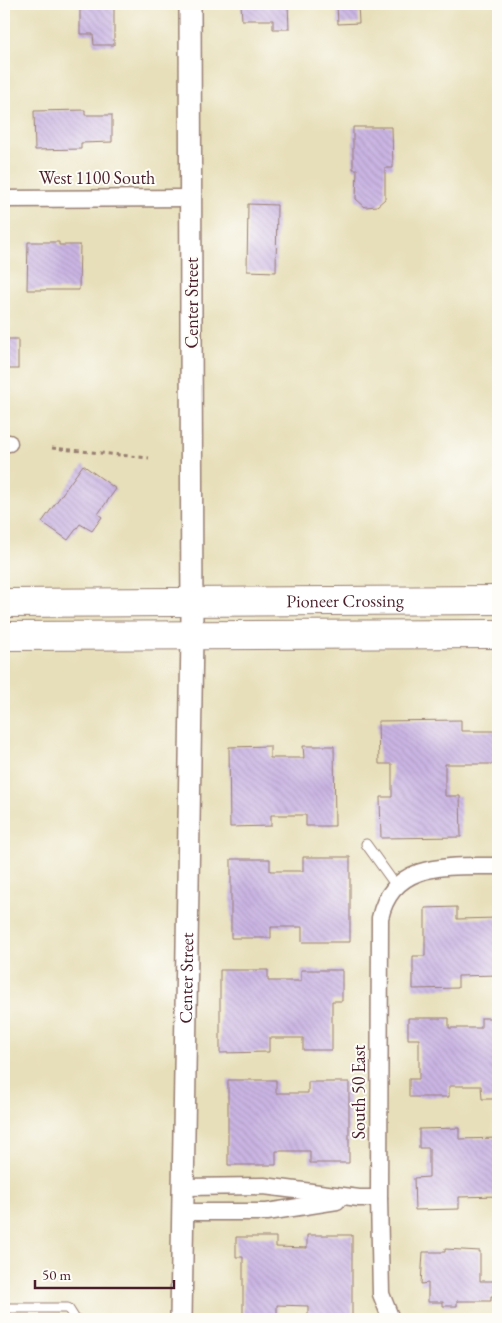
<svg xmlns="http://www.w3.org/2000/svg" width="502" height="1323" viewBox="0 0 502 1323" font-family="'EB Garamond',serif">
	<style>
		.building { fill: url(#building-back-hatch) }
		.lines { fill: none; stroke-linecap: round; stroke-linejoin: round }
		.service-casing { stroke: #987f72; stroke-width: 11 }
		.minor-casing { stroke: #987f72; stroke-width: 19 }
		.tertiary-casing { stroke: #987f72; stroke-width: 24 }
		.trunk-casing { stroke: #987f72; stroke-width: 30 }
		.path { stroke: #987f72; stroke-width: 3; stroke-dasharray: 4 4; stroke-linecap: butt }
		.service { stroke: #fff; stroke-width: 9 }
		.minor { stroke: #fff; stroke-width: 16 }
		.tertiary { stroke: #fff; stroke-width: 21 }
		.trunk { stroke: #fff; stroke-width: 28 }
		.labels { text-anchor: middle; stroke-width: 4; stroke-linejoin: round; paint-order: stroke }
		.street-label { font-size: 18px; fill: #4a1f2b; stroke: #fdfcf7 }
	</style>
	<defs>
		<pattern id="building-back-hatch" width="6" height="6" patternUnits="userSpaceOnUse" patternTransform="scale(1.25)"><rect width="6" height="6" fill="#cab5e3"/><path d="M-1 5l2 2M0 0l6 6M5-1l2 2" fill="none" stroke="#af9bc3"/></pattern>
	</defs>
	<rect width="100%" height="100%" fill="#fdfcf7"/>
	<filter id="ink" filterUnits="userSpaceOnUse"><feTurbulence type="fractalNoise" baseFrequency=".02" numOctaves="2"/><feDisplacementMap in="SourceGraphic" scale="10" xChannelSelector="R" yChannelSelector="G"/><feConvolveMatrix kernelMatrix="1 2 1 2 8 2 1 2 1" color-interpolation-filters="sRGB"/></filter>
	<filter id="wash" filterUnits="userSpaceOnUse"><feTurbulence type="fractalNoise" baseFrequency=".0096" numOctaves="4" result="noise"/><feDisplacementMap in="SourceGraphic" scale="20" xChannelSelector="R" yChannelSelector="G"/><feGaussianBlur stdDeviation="1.12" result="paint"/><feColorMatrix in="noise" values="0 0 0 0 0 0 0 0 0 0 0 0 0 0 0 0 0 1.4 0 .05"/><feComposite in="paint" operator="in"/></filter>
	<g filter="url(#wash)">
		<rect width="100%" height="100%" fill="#e7dfb9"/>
		<g id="blocks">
			<g class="building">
				<path d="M80 4H114V45H94L93 34H80Z"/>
				<path d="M241 4H288L289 29H273V20H242Z"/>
				<path d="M337 4H358L359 23 338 24Z"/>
				<path d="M85 110V115H112V142L81 143V149L35 150 34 111Z"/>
				<path d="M353 127H392L393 168H385V199L377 206 365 207 356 199 357 169H353Z"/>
				<path d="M248 204 277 205 276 272 247 271Z"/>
				<path d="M28 242H59V245H80L79 290H27Z"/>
				<rect x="4" y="339" width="14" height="30"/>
				<path d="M83 465 116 489 98 514 102 517 92 531 80 524 68 540 42 522Z"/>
				<path d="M461 720V731H498V764H445V796H460L461 837 381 838 380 797H392V764H379L378 721Z"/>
				<path d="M270 746V758H304L303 746H334L335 826H306V815H271V826L230 827 229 747Z"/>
				<path d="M303 857H350V942H302V927H271V938H231V859H270V871H303Z"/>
				<path d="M457 907V919L498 918V975L458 976V988L413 989V956H425V908Z"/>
				<path d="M220 970H268V981H301V970H342V1001H332V1050H303V1038H269V1052L220 1053Z"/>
				<path d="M408 1018H449V1028H481V1018H498V1099H482L481 1086H449V1097H409V1079H419V1039H408Z"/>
				<path d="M228 1080H276V1093H308V1082H349V1163H310V1151H276V1165H228Z"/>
				<path d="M459 1128V1139L498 1138V1196L459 1197V1209L415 1210 414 1178 429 1177V1148H419V1129Z"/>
				<path d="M307 1235H352V1318H308V1306L277 1305V1317L243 1316V1257H236V1237H276V1247L307 1248Z"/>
				<path d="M445 1249 480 1251V1281H498V1296H491V1301H457V1306H443V1302H428V1283L421 1284 423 1252H445Z"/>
			</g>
		</g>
	</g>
	<g filter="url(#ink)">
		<use href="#blocks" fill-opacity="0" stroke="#987f72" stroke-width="1"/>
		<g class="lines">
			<g class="service-casing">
				<g id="service">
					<path d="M366 844 397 887"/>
					<path d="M4 1308H68L75 1319"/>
				</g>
			</g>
			<g class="minor-casing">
				<g id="minor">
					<path d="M4 199 191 198"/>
					<path d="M4 443H9"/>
					<path d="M183 1187 264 1186 359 1198H379"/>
					<path d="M183 1212H267L337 1201"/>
					<path d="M391 1319 381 1294 379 1198 380 918C393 859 452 867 498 866"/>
				</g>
			</g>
			<g class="tertiary-casing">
				<g id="tertiary">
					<path id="s1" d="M181 1319 192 635 190 4"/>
				</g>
			</g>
			<g class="trunk-casing">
				<g id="trunk">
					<path id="s2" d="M4 603 498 600"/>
					<path d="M4 636 498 634"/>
				</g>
			</g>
			<path class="path" d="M52 448 149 458"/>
			<use href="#service" class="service"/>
			<use href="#minor" class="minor"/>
			<use href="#tertiary" class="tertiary"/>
			<use href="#trunk" class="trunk"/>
		</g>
	</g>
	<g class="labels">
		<g class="street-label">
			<text x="97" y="184">West 1100 South</text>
			<text transform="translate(192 303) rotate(-90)" y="6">Center Street</text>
			<text dy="6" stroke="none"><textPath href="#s2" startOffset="341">Pioneer Crossing</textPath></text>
			<text dy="6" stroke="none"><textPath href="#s1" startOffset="341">Center Street</textPath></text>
			<text transform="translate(359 1092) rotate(-90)" y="6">South 50 East</text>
		</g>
	</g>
	<rect width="502" height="1323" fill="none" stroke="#fdfcf7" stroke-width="20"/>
	<path d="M35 1280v8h139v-8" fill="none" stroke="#4a1f2b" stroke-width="2.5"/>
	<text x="42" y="1280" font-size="15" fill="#4a1f2b" stroke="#fdfcf7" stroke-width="4" paint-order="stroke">50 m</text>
</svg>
